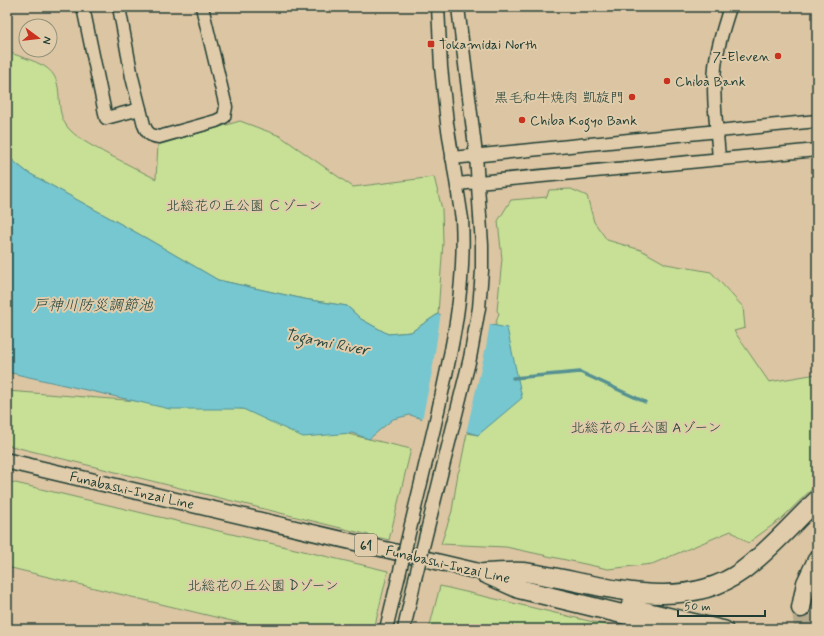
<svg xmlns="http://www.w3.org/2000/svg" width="824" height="636" viewBox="0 0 824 636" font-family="Mynerve,'Klee One',sans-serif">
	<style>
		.green { fill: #c7e096; stroke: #738e65 }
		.water { fill: #77c7d0; stroke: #549092 }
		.pier { fill: #dcc5a2 }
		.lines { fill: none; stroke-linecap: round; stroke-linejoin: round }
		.stream { stroke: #549092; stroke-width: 3.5 }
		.highway-tunnel { stroke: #b6aa8c; stroke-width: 18; stroke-dasharray: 18 9; stroke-linecap: butt }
		.minor-casing { stroke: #1f3d34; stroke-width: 15 }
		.major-casing { stroke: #1f3d34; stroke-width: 18 }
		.highway-casing { stroke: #1f3d34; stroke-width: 21 }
		.minor { stroke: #e0ccaa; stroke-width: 12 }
		.major { stroke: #e0ccaa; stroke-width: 15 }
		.highway { stroke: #e0ccaa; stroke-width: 18 }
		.minor-bridge-casing { stroke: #1f3d34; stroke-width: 15; stroke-linecap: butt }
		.minor-bridge { stroke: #e0ccaa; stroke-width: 12 }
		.poi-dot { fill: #c8321e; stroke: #e0ccaa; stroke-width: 1.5 }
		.labels { text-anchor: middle; stroke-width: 4; stroke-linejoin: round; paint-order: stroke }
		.shield { fill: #e0ccaa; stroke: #596857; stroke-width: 1 }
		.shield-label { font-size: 13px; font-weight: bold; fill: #1f3d34 }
		.poi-label { font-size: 14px; fill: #1f3d34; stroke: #e0ccaa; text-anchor: start }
		.park-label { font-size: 14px; fill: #274539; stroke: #e0ccaa }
		.street-label { font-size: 14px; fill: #1f3d34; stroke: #e0ccaa }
		.water-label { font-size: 15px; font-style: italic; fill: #23443c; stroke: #e0ccaa }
	</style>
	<rect width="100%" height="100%" fill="#dcc5a2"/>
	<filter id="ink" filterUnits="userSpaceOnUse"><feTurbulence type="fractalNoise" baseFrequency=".025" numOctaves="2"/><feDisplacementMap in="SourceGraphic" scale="8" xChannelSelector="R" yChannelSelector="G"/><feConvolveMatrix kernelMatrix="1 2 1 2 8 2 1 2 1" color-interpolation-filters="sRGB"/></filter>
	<g filter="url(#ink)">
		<g class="green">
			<path d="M7 52C19 56 33 60 44 66 70 82 49 110 71 131 81 141 95 147 107 154 124 162 140 171 156 179L158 145 240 121 280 136 353 187 434 177 442 209 443 242 438 314 411 332 388 334 361 319 347 306 304 299 218 280 146 238 27 172 7 156Z"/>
			<path d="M571 189 587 196 594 222 607 240 641 250 666 264 711 272 743 307 745 328 734 331 769 382 817 374V484L781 519 748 543 731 531 652 564 608 569 506 547 441 544 452 511 458 473 460 468 467 433 478 435 507 329 495 326 499 313 497 311 502 259 498 221 511 200 547 197 549 190Z"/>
			<path d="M7 391 243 409 411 449 389 540 7 445Z"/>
			<path d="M7 481 388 571 374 629H265L7 567Z"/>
			<path d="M440 586 623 629H429Z"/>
		</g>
		<path class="water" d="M7 156 27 172 146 238 218 280 304 299 347 306 361 319 388 334 411 332 438 314 507 328 522 398 478 435 410 415 393 419 369 439 352 433 303 437 243 409H170L7 372Z"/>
		<path class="pier" d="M441 312 490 323 486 347 466 433 422 420 432 372Z"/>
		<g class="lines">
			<path class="stream" d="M513 378 580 372 645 402"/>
			<path class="highway-tunnel" d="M801 608 803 629"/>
			<g class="minor-casing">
				<g id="minor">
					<path d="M83 7 106 118 140 109"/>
					<path d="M119 7 132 77 144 125C147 133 150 136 159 137L216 121 224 117 226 107 202 7"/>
					<path d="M438 7 441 67 447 123 462 219"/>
					<path d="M458 7 476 155 480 216"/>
					<path d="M452 158 817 121"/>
					<path d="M719 159C717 128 712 97 715 67 717 46 724 27 730 7"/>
					<path d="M457 184 817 150"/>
					<path d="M386 629 399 575"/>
					<path d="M404 629 415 579"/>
				</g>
			</g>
			<g class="major-casing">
				<g id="major">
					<path d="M7 461 494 575"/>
					<path d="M629 606 725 629"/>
				</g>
			</g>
			<g class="highway-casing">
				<g id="highway">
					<path d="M484 573C497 573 511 571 523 572 593 581 678 617 742 571 769 551 792 524 817 500"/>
					<path d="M488 575 519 589 684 629"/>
					<path d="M801 608 806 583 817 560"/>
				</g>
			</g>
			<use href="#minor" class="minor"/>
			<use href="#major" class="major"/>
			<use href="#highway" class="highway"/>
			<g class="minor-bridge-casing">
				<g id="minor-bridge">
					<path d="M399 575C411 525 423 474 435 424 451 354 466 291 462 219"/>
					<path d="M415 579 470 358 479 308 482 271V245L480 216"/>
				</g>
			</g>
			<use href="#minor-bridge" class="minor-bridge"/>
		</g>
	</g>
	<g class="poi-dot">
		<rect x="427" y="40" width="8" height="8" rx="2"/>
		<circle cx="778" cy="56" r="4"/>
		<circle cx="667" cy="81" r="4"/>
		<circle cx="632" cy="97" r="4"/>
		<circle cx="522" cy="120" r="4"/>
	</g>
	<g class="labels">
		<rect class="shield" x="355" y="534" width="22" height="22" rx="3"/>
		<g class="shield-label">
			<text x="366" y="550">61</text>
		</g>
		<g class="poi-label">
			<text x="439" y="49">Tokamidai North</text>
			<text x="770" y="61" text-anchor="end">7-Eleven</text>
			<text x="675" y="86">Chiba Bank</text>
			<text x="624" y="102" text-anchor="end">黒毛和牛焼肉 凱旋門</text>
			<text x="530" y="125">Chiba Kogyo Bank</text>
		</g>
		<g class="park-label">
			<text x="244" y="210">北総花の丘公園 Ｃゾーン</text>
			<text x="646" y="432">北総花の丘公園 Aゾーン</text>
			<text x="263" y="590">北総花の丘公園 Dゾーン</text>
		</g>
		<g class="street-label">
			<text transform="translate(132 490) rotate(13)" y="5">Funabashi-Inzai Line</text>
			<text transform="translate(448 564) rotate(13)" y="5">Funabashi-Inzai Line</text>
		</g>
		<g class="water-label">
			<text x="93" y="310">戸神川防災調節池</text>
			<text transform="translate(327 342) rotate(11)" y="5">Togami River</text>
		</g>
	</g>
	<rect width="824" height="636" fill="none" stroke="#e0ccaa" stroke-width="24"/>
	<rect x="12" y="12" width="800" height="612" fill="none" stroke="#1f3d34" stroke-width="1.5" filter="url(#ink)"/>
	<g transform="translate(38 38) rotate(105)"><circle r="19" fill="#e0ccaa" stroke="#93937b"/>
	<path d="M0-3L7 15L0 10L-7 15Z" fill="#c8321e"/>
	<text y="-6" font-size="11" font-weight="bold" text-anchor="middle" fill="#1f3d34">N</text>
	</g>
	<path d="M678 610v6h87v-6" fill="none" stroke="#1f3d34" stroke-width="2"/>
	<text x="684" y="610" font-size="12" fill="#1f3d34" stroke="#e0ccaa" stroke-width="3" paint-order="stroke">50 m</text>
</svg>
